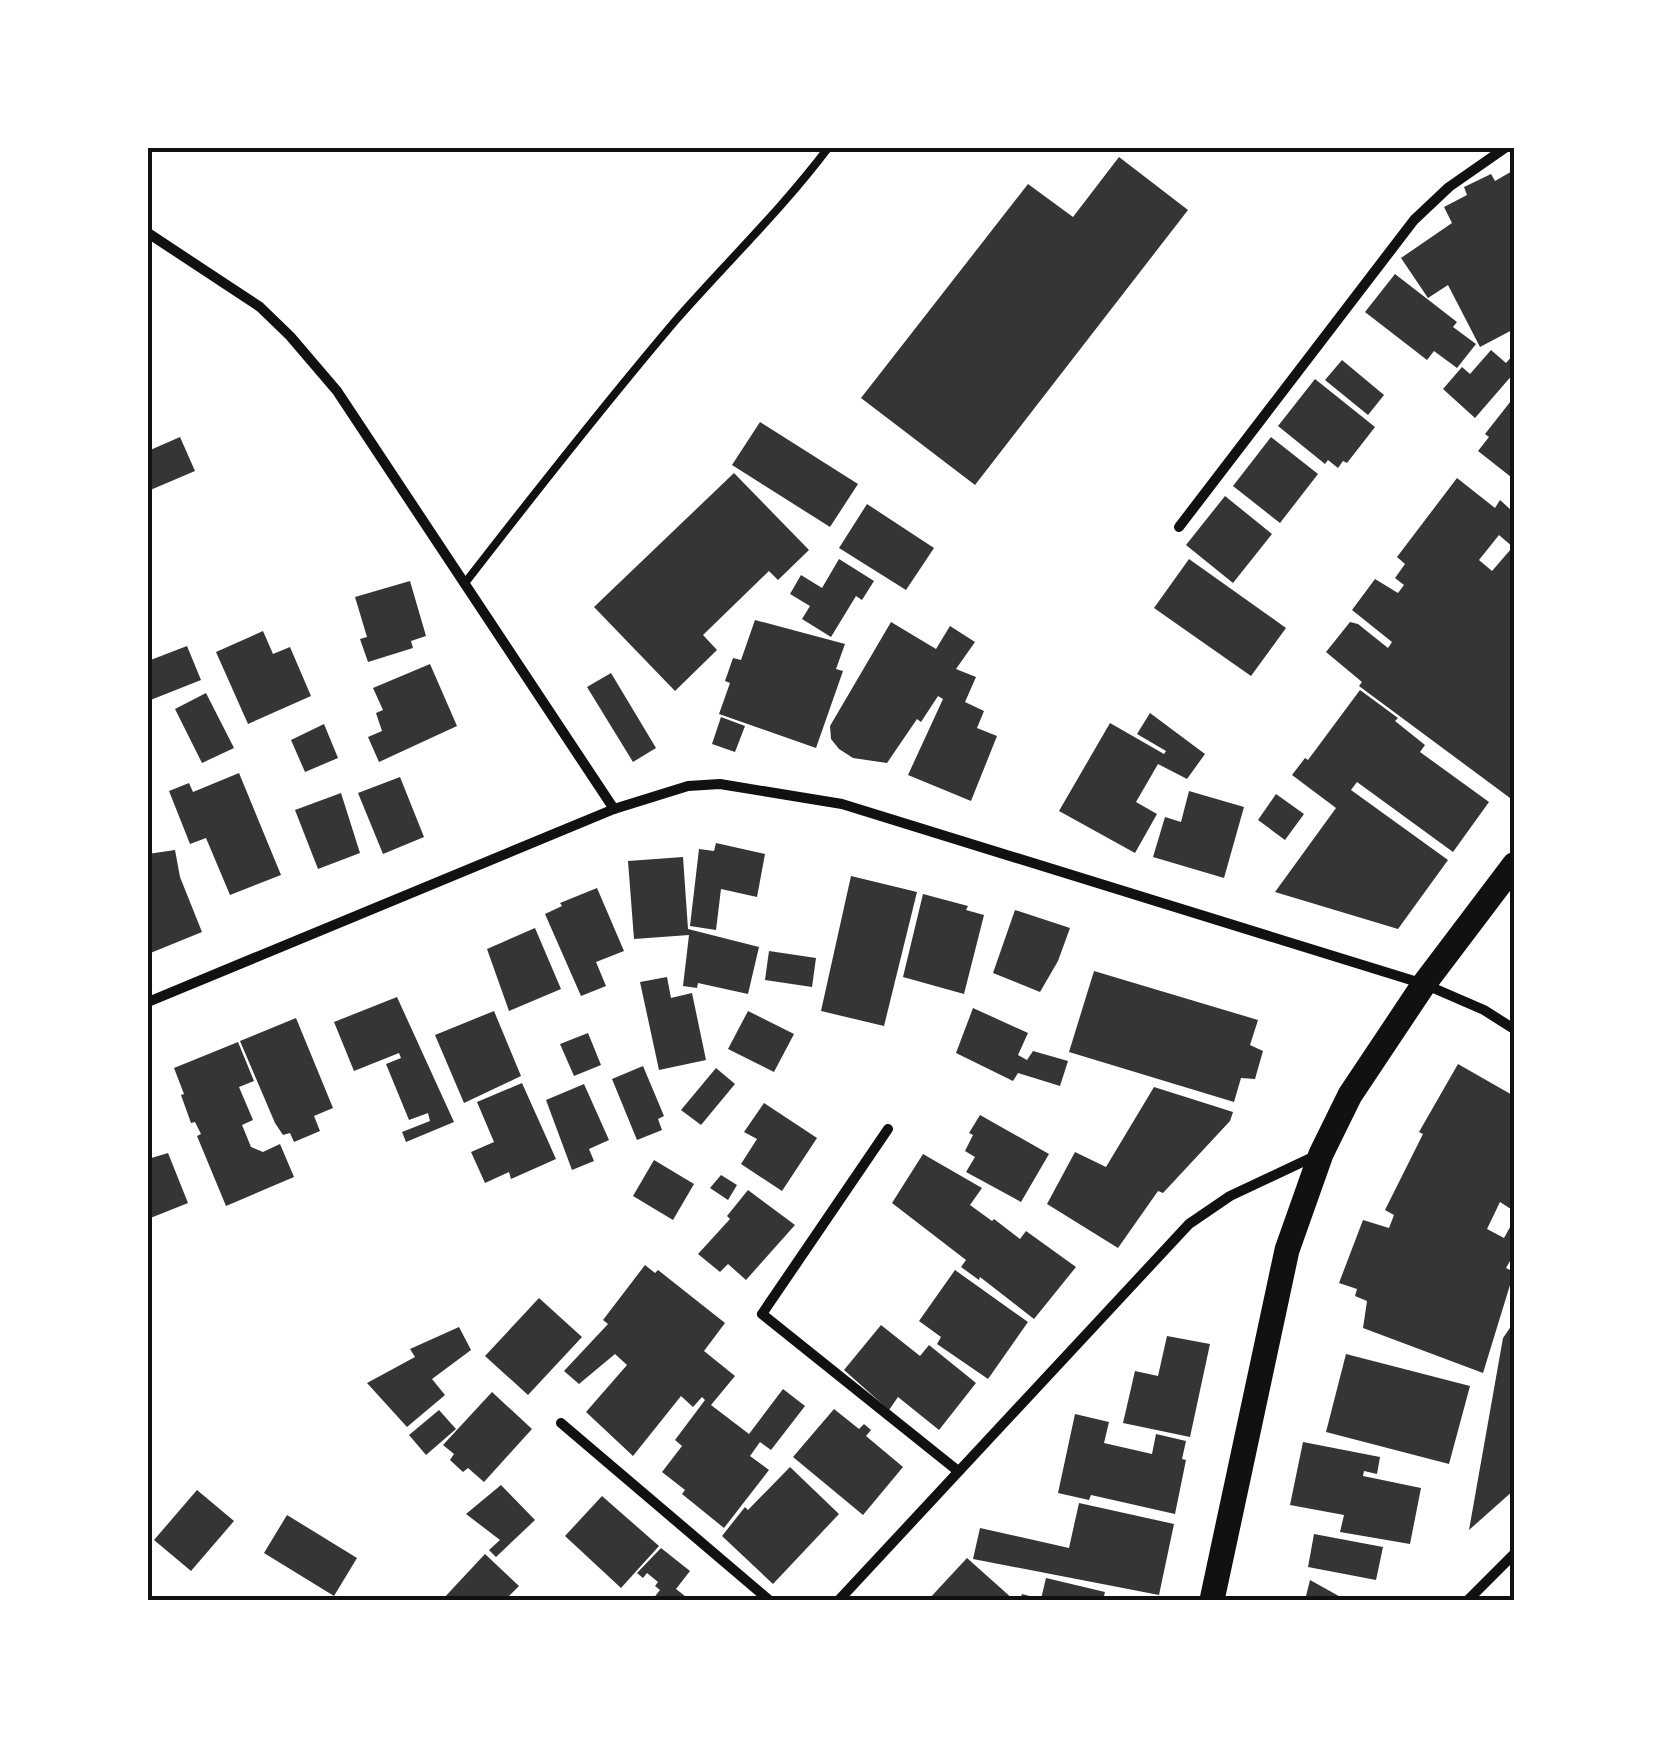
<svg xmlns="http://www.w3.org/2000/svg" width="1662" height="1748" viewBox="0 0 1662 1748" font-family="'Archivo Narrow',sans-serif">
	<style>
		.building { fill: #353535 }
		.lines { fill: none; stroke-linecap: round; stroke-linejoin: round }
		.service { stroke: #111; stroke-width: 8 }
		.minor { stroke: #111; stroke-width: 10 }
		.primary { stroke: #111; stroke-width: 25 }
		.neatline { fill: none; stroke: #111; stroke-width: 4 }
	</style>
	<rect width="100%" height="100%" fill="#fff"/>
	<g class="building">
		<path d="M1119 157 1188 210 975 485 861 398 1028 184 1073 217Z"/>
		<path d="M1514 170V329L1480 347 1448 285 1428 298 1401 258 1452 223 1444 207 1467 195 1464 187 1491 174 1495 181Z"/>
		<path d="M1395 274 1457 322 1453 327 1476 344 1457 368 1434 351 1427 360 1365 312Z"/>
		<path d="M1491 350 1506 363 1514 354V373L1475 418 1443 389 1462 367 1470 374Z"/>
		<path d="M1342 360 1384 395 1368 415 1325 380Z"/>
		<path d="M1315 379 1375 427 1347 463 1343 461 1338 468 1328 460 1325 464 1278 426Z"/>
		<path d="M1514 397V472L1511 477 1478 451 1489 437 1485 434Z"/>
		<path d="M760 422 858 484 830 527 732 465Z"/>
		<path d="M180 437 195 471 148 491V451Z"/>
		<path d="M1271 437 1318 474 1280 523 1233 486Z"/>
		<path d="M734 473 809 550 778 580 769 571 703 635 717 650 675 691 594 607Z"/>
		<path d="M1457 478 1495 508 1500 500 1511 510 1514 507V548L1499 535 1479 560 1492 571 1511 549 1514 552V791L1510 798 1359 686 1362 682 1326 652 1350 622 1358 624 1388 648 1392 642 1352 610 1375 579 1398 593 1404 585 1395 578 1405 564 1397 557Z"/>
		<path d="M1225 496 1272 534 1233 583 1186 545Z"/>
		<path d="M867 504 934 548 906 590 839 548Z"/>
		<path d="M839 559 874 581 862 600 856 596 831 637 802 619 810 606 790 594 801 575 822 588Z"/>
		<path d="M1189 559 1286 628 1251 676 1154 608Z"/>
		<path d="M410 581 426 636 411 641 413 648 368 662 360 639 367 637 355 597Z"/>
		<path d="M755 620 845 644 836 669 843 671 816 748 719 714 730 683 725 681 733 658 741 660Z"/>
		<path d="M891 622 936 649 950 626 975 642 956 669 976 677 965 702 984 711 977 728 997 736 971 801 908 775 943 699 938 696 921 722 917 719 887 763 853 758 839 749 831 739 830 726Z"/>
		<path d="M263 631 273 654 290 647 311 696 248 724 216 652Z"/>
		<path d="M187 646 201 680 148 701V661Z"/>
		<path d="M430 664 457 726 379 762 368 737 382 731 376 713 383 710 373 688Z"/>
		<path d="M611 673 656 748 633 762 587 687Z"/>
		<path d="M1360 690 1398 718 1395 721 1425 745 1420 752 1489 802 1453 852 1357 782 1351 790 1448 860 1398 929 1275 892 1336 808 1292 775 1305 758 1308 760Z"/>
		<path d="M206 693 234 748 202 763 175 709Z"/>
		<path d="M1150 713 1205 754 1187 779 1158 764 1136 802 1157 814 1135 853 1059 811 1110 723 1164 754 1166 751 1137 734Z"/>
		<path d="M721 717 745 726 735 752 712 744Z"/>
		<path d="M324 724 338 758 305 772 291 740Z"/>
		<path d="M239 773 281 875 230 895 206 838 190 844 169 791 189 783 193 792Z"/>
		<path d="M400 777 424 837 383 854 358 793Z"/>
		<path d="M1189 791 1244 807 1224 878 1153 857 1165 817 1181 822Z"/>
		<path d="M341 793 360 853 318 869 295 810Z"/>
		<path d="M1276 794 1304 814 1285 840 1258 820Z"/>
		<path d="M716 843 765 854 757 897 721 889 716 930 690 926 699 849 714 851Z"/>
		<path d="M175 850 180 877 202 932 148 954V854Z"/>
		<path d="M683 857 688 929 759 947 748 994 698 983 697 988 683 986 689 935 634 939 628 861Z"/>
		<path d="M851 876 917 892 884 1026 821 1011Z"/>
		<path d="M597 888 624 951 596 962 606 986 581 996 545 914 562 906 560 903Z"/>
		<path d="M923 894 968 906 966 910 984 915 964 994 903 977Z"/>
		<path d="M1015 910 1070 928 1058 961 1040 992 993 973Z"/>
		<path d="M535 928 561 989 509 1011 487 949Z"/>
		<path d="M769 951 816 958 812 987 765 980Z"/>
		<path d="M1094 971 1258 1020 1250 1045 1263 1051 1255 1079 1241 1078 1234 1102 1069 1052Z"/>
		<path d="M667 977 671 998 692 993 706 1060 659 1070 640 982Z"/>
		<path d="M397 997 454 1122 406 1142 402 1132 430 1121 428 1113 409 1120 386 1064 401 1058 399 1053 354 1071 334 1022Z"/>
		<path d="M973 1008 1028 1033 1018 1055 1027 1060 1033 1051 1068 1061 1060 1086 1018 1073 1013 1081 956 1053Z"/>
		<path d="M494 1011 521 1076 464 1103 435 1035Z"/>
		<path d="M748 1011 794 1034 774 1072 728 1049Z"/>
		<path d="M296 1018 333 1108 314 1116 320 1131 294 1142 290 1133 283 1135 275 1123 240 1041Z"/>
		<path d="M588 1033 601 1065 574 1076 560 1044Z"/>
		<path d="M238 1042 254 1081 239 1087 253 1120 242 1125 251 1147 263 1152 280 1144 294 1177 226 1206 197 1136 201 1134 195 1122 191 1123 181 1095 184 1094 174 1068Z"/>
		<path d="M1458 1064 1514 1096V1211L1500 1202 1487 1229 1504 1238 1514 1220V1254L1506 1268 1514 1272 1483 1373 1363 1328 1367 1301 1355 1296 1357 1289 1339 1283 1363 1220 1389 1228 1394 1215 1385 1210 1423 1134 1419 1132Z"/>
		<path d="M643 1066 664 1116 658 1119 662 1130 637 1140 612 1079Z"/>
		<path d="M716 1068 735 1084 701 1125 681 1110Z"/>
		<path d="M522 1083 556 1159 511 1179 509 1172 485 1183 471 1152 494 1142 477 1102Z"/>
		<path d="M584 1084 609 1140 589 1149 594 1161 572 1170 546 1100Z"/>
		<path d="M1154 1087 1233 1112 1230 1121 1163 1193 1158 1191 1118 1248 1047 1204 1075 1152 1106 1167Z"/>
		<path d="M764 1103 817 1138 782 1191 741 1164 757 1139 744 1132Z"/>
		<path d="M980 1115 1049 1154 1021 1202 966 1172 975 1157 965 1151 973 1135 969 1133Z"/>
		<path d="M168 1153 188 1203 148 1219V1159Z"/>
		<path d="M923 1154 982 1188 970 1205 992 1221 994 1219 1020 1239 1026 1231 1076 1267 1034 1319 980 1277 979 1280 961 1267 966 1260 892 1203Z"/>
		<path d="M654 1160 694 1184 673 1220 633 1196Z"/>
		<path d="M721 1175 737 1185 728 1200 710 1188Z"/>
		<path d="M748 1190 795 1225 746 1280 728 1264 720 1272 698 1254 730 1219 727 1216Z"/>
		<path d="M645 1265 655 1273 658 1270 725 1323 704 1351 735 1376 711 1405 749 1434 783 1389 805 1406 771 1450 760 1442 750 1456 769 1470 724 1528 682 1494 685 1490 662 1472 682 1446 675 1440 705 1400 702 1397 693 1407 681 1396 633 1456 586 1412 627 1365 615 1354 579 1384 564 1371 608 1324 603 1320Z"/>
		<path d="M955 1270 1028 1322 988 1379 937 1344 941 1337 919 1321Z"/>
		<path d="M539 1298 582 1337 528 1395 485 1356Z"/>
		<path d="M1514 1322V1490L1469 1530 1503 1338Z"/>
		<path d="M881 1325 920 1356 929 1345 976 1383 939 1430 898 1397 889 1410 844 1370Z"/>
		<path d="M459 1327 471 1350 432 1379 445 1395 407 1427 367 1383 415 1357 410 1349Z"/>
		<path d="M1167 1336 1210 1344 1190 1437 1123 1423 1135 1371 1158 1376Z"/>
		<path d="M1346 1354 1470 1386 1449 1464 1326 1432Z"/>
		<path d="M492 1392 532 1429 484 1482 468 1468 463 1472 450 1460 454 1454 443 1445Z"/>
		<path d="M834 1409 859 1429 864 1424 871 1430 866 1436 903 1467 863 1515 793 1457Z"/>
		<path d="M439 1410 456 1429 426 1455 409 1435Z"/>
		<path d="M1075 1414 1109 1422 1104 1443 1152 1454 1156 1434 1186 1441 1182 1459 1186 1460 1175 1514 1091 1495 1089 1500 1058 1493Z"/>
		<path d="M1303 1442 1380 1457 1377 1474 1364 1471 1363 1476 1421 1488 1410 1544 1340 1532 1344 1515 1290 1505Z"/>
		<path d="M790 1467 839 1514 773 1584 722 1536 745 1507 748 1510Z"/>
		<path d="M501 1485 535 1520 496 1557 489 1550 500 1540 466 1514Z"/>
		<path d="M197 1490 234 1521 191 1571 154 1540Z"/>
		<path d="M602 1496 659 1546 621 1588 565 1536Z"/>
		<path d="M1079 1503 1174 1524 1159 1595 973 1559 980 1528 1069 1548Z"/>
		<path d="M287 1515 357 1558 334 1596 264 1553Z"/>
		<path d="M1314 1534 1383 1547 1376 1580 1308 1567Z"/>
		<path d="M661 1548 690 1571 676 1589 690 1600H652L660 1590 655 1586 658 1582 647 1573 643 1578 637 1573Z"/>
		<path d="M485 1554 519 1586 505 1600H442Z"/>
		<path d="M967 1558 1014 1600H928Z"/>
		<path d="M1046 1578 1105 1592 1103 1600H1020L1022 1594 1041 1599Z"/>
		<path d="M1310 1580 1346 1600H1305Z"/>
	</g>
	<g class="lines">
		<path class="service" d="M465 583C534 494 603 406 676 320 727 262 782 209 828 148"/>
		<g class="minor">
			<path d="M148 233 260 307 290 336 337 391 614 809"/>
			<path d="M1179 527 1414 220 1449 187 1505 148"/>
			<path d="M148 1002 614 809 688 786 720 784 842 804 1424 984 1484 1010 1514 1029"/>
			<path d="M888 1129 762 1314 958 1471"/>
			<path d="M561 1423 769 1600"/>
			<path d="M839 1600 1189 1224 1230 1196 1315 1156"/>
			<path d="M1468 1600 1514 1554"/>
		</g>
		<path class="primary" d="M1212 1600 1287 1250 1321 1154 1350 1095 1424 984 1514 865"/>
	</g>
	<rect width="1662" height="1748" fill="none" stroke="#ffffff" stroke-width="300"/>
	<rect x="150" y="150" width="1362" height="1448" class="neatline"/>
</svg>
